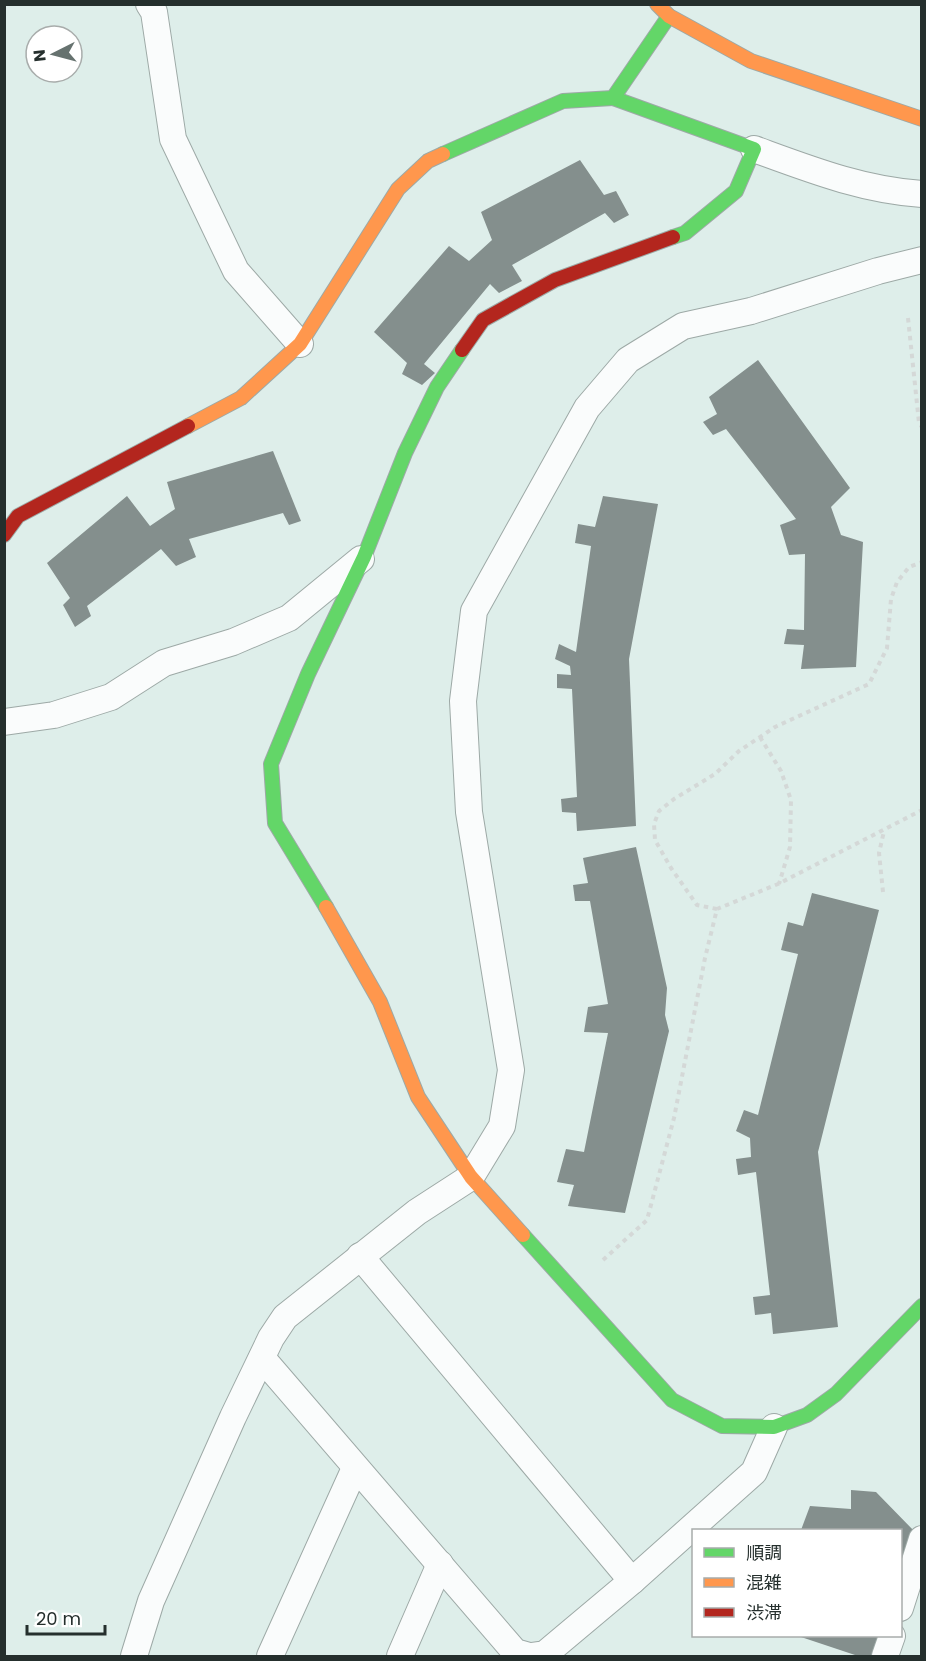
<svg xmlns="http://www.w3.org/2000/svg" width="926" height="1661" viewBox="0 0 926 1661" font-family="Poppins,'Noto Sans JP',sans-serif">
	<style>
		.building { fill: #848f8d }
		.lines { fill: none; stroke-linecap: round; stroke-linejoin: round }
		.street-casing { stroke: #9da9a6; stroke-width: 28 }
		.fast-casing { stroke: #9da9a6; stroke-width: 16 }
		.slow-casing { stroke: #9da9a6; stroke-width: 16 }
		.jam-casing { stroke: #9da9a6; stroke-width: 16 }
		.path { stroke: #d4d8d7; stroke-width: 4; stroke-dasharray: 4.5 4.5; stroke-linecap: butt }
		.street { stroke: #fafcfc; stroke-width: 26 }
		.fast { stroke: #63d668; stroke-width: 14 }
		.slow { stroke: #ff974d; stroke-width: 14 }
		.jam { stroke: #b3261e; stroke-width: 14 }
	</style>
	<rect width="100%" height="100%" fill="#deeeea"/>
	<g class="building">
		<path d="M580 160 604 195 616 191 629 215 614 223 605 213 512 265 522 281 499 293 490 284 424 364 435 373 422 385 402 374 407 363 374 332 449 246 469 261 492 240 481 212Z"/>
		<path d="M758 360 850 488 831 507 841 535 863 542 856 667 801 669 804 645 784 644 787 629 804 630 805 554 789 555 780 525 796 519 726 429 713 435 703 422 717 414 709 397Z"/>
		<path d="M273 451 301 521 289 525 283 513 189 539 196 557 176 566 161 549 87 606 91 616 75 627 63 605 70 598 47 563 127 496 150 526 175 509 167 482Z"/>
		<path d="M603 496 658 504 629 659 636 826 577 831 576 813 562 812 561 799 577 797 572 689 557 688V674L571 675 570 666 555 659 559 644 576 652 591 546 575 543 578 524 595 527Z"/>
		<path d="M636 847 667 988 665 1015 669 1031 625 1213 568 1206 574 1185 557 1182 566 1149 584 1152 608 1033 584 1032 588 1007 608 1004 590 901H575L573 885 588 883 583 858Z"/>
		<path d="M812 893 879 910 818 1152 838 1327 773 1334 771 1313 755 1315 753 1297 770 1295 756 1172 738 1175 736 1159 751 1157 750 1138 736 1131 744 1110 758 1115 798 954 781 950 788 922 803 926Z"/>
		<path d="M851 1490 876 1492 915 1532 900 1572V1530H801L810 1506 851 1509Z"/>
		<path d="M798 1636H879L871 1656H858Z"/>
	</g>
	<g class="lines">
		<g class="street-casing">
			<g id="street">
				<path d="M149 4 154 12 173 139 236 271 300 344"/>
				<path d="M754 149C809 169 862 190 922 194"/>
				<path d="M4 722 54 715 111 697 164 663 233 642 289 618 361 559"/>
				<path d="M360 1256 632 1581"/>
				<path d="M262 1358 515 1652 529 1656"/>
				<path d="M900 1608 922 1539"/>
				<path d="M134 1656 151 1601 233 1417 271 1338 285 1317 417 1212 471 1177 502 1126 511 1070 469 812 463 701 474 611 587 408 628 360 683 326 751 311 878 271 922 260"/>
				<path d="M270 1656 355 1468"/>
				<path d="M400 1656 440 1564"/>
				<path d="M531 1656 545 1654 632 1581 754 1472 774 1427"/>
				<path d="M885 1656 892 1636"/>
			</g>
		</g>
		<g class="fast-casing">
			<g id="fast">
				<path d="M613 98 754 149 736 191 685 233 673 237"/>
				<path d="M443 154 563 101 613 98 669 16"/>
				<path d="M326 907 275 823 271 764 308 674 364 557 405 453 437 387 462 350"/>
				<path d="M523 1235 672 1400 722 1426 774 1427 807 1415 836 1394 922 1306"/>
			</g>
		</g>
		<g class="slow-casing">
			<g id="slow">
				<path d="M657 4 669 16 751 61 922 119"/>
				<path d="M188 426 241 398 300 344 398 189 428 161 443 154"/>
				<path d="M326 907 380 1002 418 1097 471 1177 523 1235"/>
			</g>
		</g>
		<g class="jam-casing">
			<g id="jam">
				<path d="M462 350 483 320 555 280 673 237"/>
				<path d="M4 535 18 516 188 426"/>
			</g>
		</g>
		<g class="path">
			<path d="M908 318 919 423 922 427"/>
			<path d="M760 737 781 771 791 800 790 847 779 884"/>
			<path d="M883 892 879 853 884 831"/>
			<path d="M717 909 697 905 671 868 655 840 654 824 659 811 674 799 715 774 739 751 775 727 869 684 887 648 891 599 897 582 909 567 922 562"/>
			<path d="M603 1260 647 1220 674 1118 705 958 717 909 778 884 922 810"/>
		</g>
		<use href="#street" class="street"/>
		<use href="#fast" class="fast"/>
		<use href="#slow" class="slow"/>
		<use href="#jam" class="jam"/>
	</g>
	<rect width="926" height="1661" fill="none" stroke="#252f2d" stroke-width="12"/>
	<rect x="692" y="1529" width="210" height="108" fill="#ffffff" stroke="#a8acab" stroke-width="1.5"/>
	<rect x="704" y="1548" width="30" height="9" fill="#63d668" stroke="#a8acab" stroke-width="1.5"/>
	<text x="746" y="1559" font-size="18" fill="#252f2d">順調</text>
	<rect x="704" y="1578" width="30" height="9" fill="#ff974d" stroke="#a8acab" stroke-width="1.5"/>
	<text x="746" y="1589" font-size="18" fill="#252f2d">混雑</text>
	<rect x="704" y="1608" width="30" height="9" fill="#b3261e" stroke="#a8acab" stroke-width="1.5"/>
	<text x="746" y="1619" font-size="18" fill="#252f2d">渋滞</text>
	<g transform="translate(54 54) rotate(264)"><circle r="28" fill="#ffffff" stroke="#a8acab" stroke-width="1.5"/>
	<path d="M0-4.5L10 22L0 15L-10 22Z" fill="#66726f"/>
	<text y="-9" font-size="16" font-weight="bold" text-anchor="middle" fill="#252f2d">N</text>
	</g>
	<path d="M27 1625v9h78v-9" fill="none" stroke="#252f2d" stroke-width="3"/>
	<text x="36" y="1625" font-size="18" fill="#252f2d" stroke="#ffffff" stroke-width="4.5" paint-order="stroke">20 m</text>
</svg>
